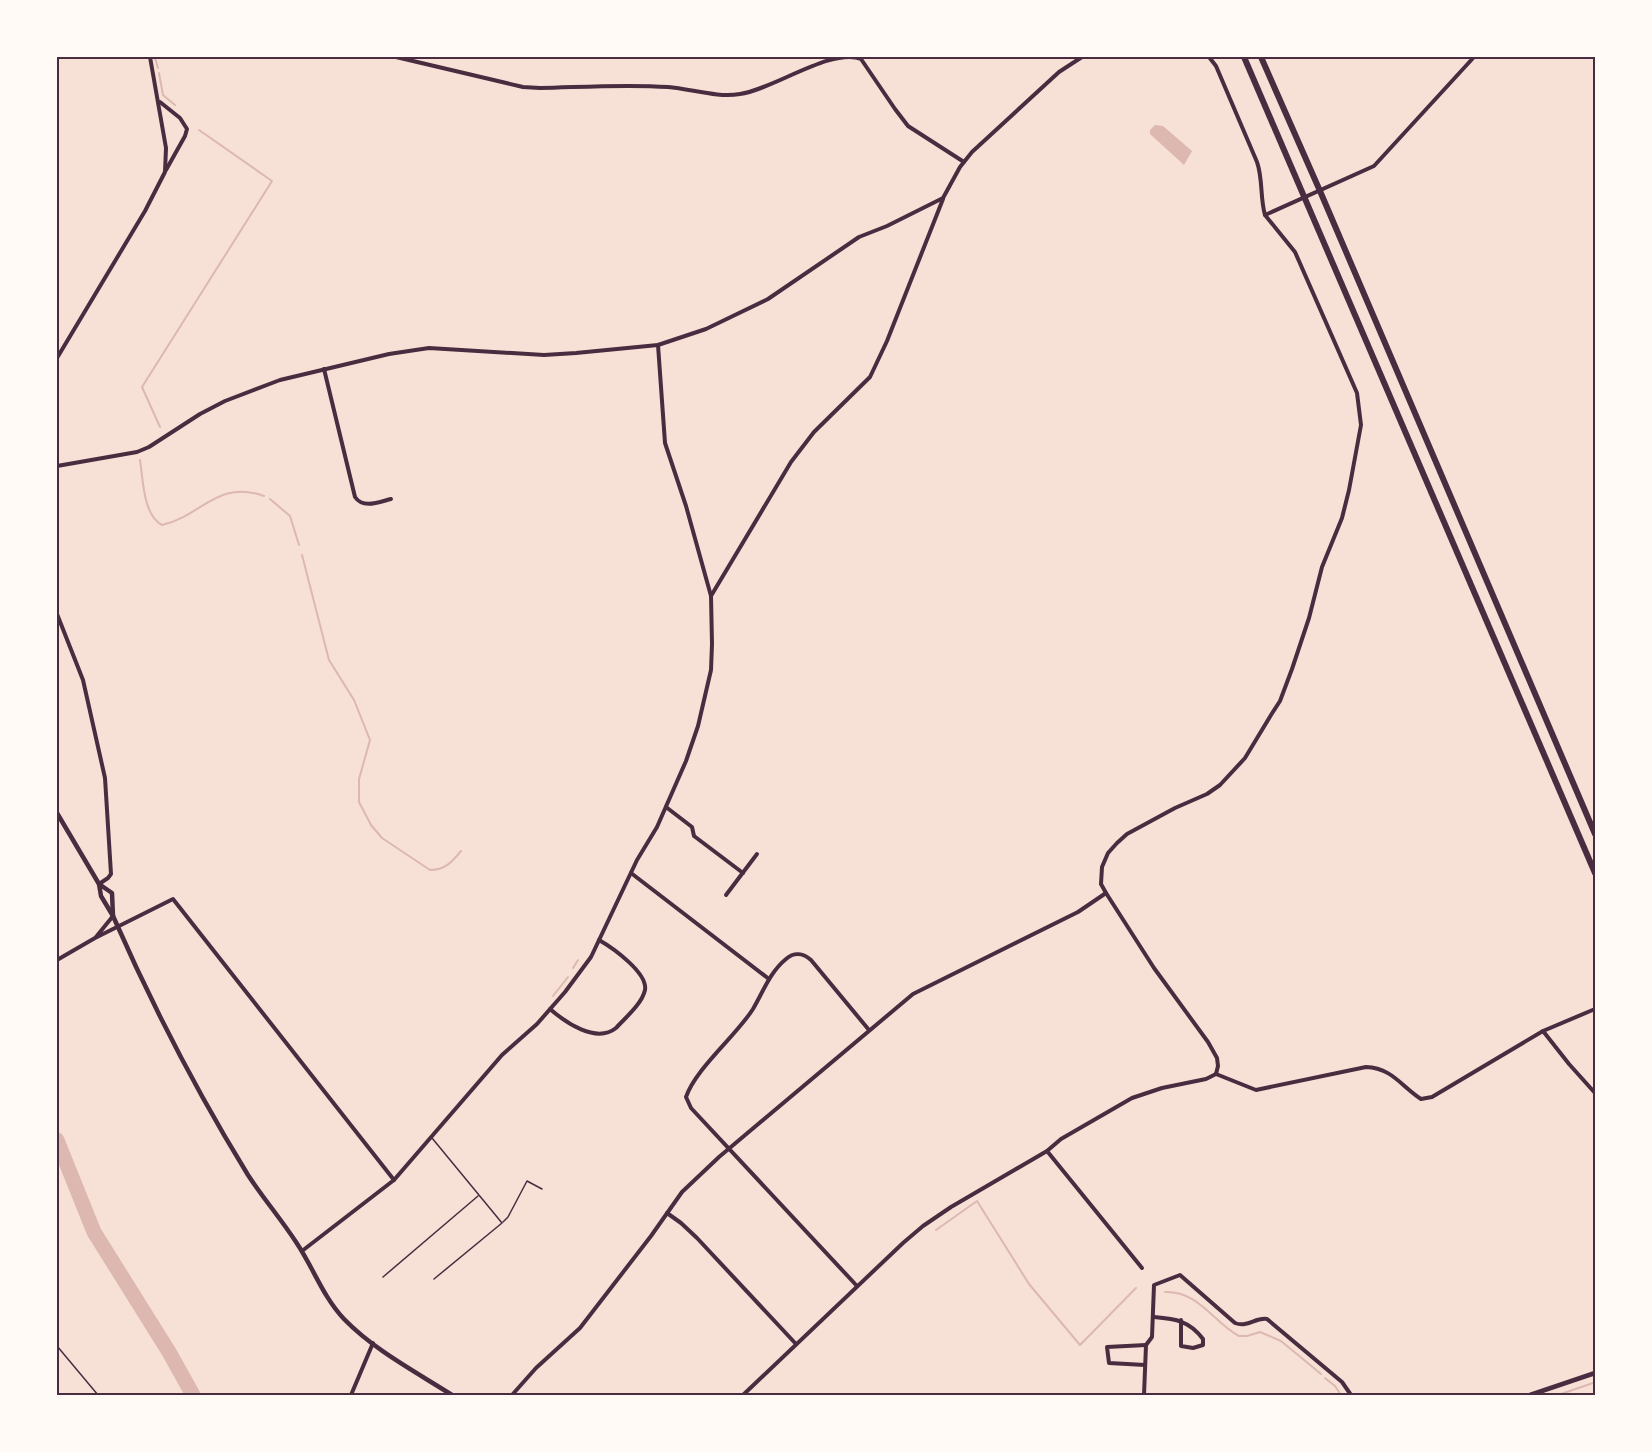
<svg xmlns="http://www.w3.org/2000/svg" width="1652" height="1452" viewBox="0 0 1652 1452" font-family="Spectral,serif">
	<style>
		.water { fill: #dcb8b0 }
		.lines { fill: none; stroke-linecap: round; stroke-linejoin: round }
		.stream { stroke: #dcb8b0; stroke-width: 2 }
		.river { stroke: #dcb8b0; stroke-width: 15 }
		.path { stroke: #4a2c40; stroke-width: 1.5 }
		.service { stroke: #4a2c40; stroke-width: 1.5 }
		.minor { stroke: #4a2c40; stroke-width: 4 }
		.tertiary { stroke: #4a2c40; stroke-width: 4.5 }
		.trunk { stroke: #4a2c40; stroke-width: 6 }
		.neatline { fill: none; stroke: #4a2c40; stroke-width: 2 }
	</style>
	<rect width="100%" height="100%" fill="#f7e1d7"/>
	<path class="water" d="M1155 125 1163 126 1192 151 1184 165 1150 134V130Z"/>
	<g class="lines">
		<g class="stream">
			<path d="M155 58 158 68"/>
			<path d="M159 73 163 95 175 105"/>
			<path d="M160 427 142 387 272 181 199 130"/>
			<path d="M140 460C143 479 143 515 162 525 202 516 217 479 264 496"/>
			<path d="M270 499 290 516 299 545"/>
			<path d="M302 555 329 660 354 700 370 740 359 779V802L371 825 382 838 430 870C445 870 452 862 461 851"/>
			<path d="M573 968 578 960"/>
			<path d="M553 996 568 977"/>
			<path d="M936 1230 977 1201 1029 1284 1080 1345 1136 1288"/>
			<path d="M1165 1292C1199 1291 1213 1322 1239 1336H1247L1260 1332 1281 1341 1321 1374"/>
			<path d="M1325 1378 1335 1386 1341 1395"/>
			<path d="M1558 1395 1593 1383"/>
		</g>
		<path class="river" d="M57 1140 94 1232 169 1352 193 1395"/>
		<path class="path" d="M57 1346 98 1395"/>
		<g class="service">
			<path d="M432 1138 502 1223 434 1279"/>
			<path d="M503 1222 508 1217 527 1181 542 1189"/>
			<path d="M383 1277 478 1196"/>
		</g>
		<g class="minor">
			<path d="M396 57 523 87 540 88C583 87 626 84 668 87 692 89 717 98 740 94 772 90 832 47 861 59L895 109 908 126 964 162"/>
			<path d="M1209 57 1216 66 1257 162C1263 179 1260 198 1265 215"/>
			<path d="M160 102 180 118 187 129 185 136 166 170"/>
			<path d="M57 358 145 211 165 172 166 148 150 57"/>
			<path d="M324 369 355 497C363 509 379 502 391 499"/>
			<path d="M57 466 137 452 149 447 200 414 225 401 280 380 389 354 429 348 544 355 576 353 658 345 706 329 768 299 859 237 887 226 943 198 960 167 972 152 1059 72 1082 57"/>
			<path d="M711 596 791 462 814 432 870 377 887 341 943 199"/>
			<path d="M57 614 83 680 105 778 111 874 108 878 99 884"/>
			<path d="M666 807 692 827 694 836 743 873"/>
			<path d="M631 873 769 979"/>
			<path d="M726 895 757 854"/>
			<path d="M96 937 113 916"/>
			<path d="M57 960 95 938 173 899 394 1180"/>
			<path d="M550 1009C565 1022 596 1044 616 1028 625 1018 642 1004 645 990 648 973 613 948 599 940"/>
			<path d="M1543 1031 1569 1064 1595 1093"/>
			<path d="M1216 1074 1218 1066 1217 1058 1208 1042 1154 968 1106 893 1101 884 1102 867 1108 853 1117 843 1127 834 1175 808 1207 794 1220 785 1245 758 1271 715 1280 701 1292 669 1309 618 1322 567 1342 518 1349 490 1361 425 1357 393 1295 252 1265 215 1374 166 1474 57"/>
			<path d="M1216 1074 1256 1090 1366 1067C1392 1068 1401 1086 1421 1099L1432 1097 1543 1031 1595 1009"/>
			<path d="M1047 1151 1142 1268"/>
			<path d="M667 1213 681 1223 697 1238 796 1344"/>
			<path d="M302 1251 394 1180 502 1055 537 1024 565 992 591 957 637 860 657 827 686 761 698 726 711 670 712 644 711 596 686 506 665 443 658 345"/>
			<path d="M857 1286 691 1108 686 1097C696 1068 736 1036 753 1009 763 992 770 972 786 959 794 952 803 953 811 960L869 1030"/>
			<path d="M1153 1317C1175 1319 1189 1320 1203 1339V1345L1193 1348 1181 1346V1320"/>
			<path d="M1145 1365 1109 1363 1107 1347 1146 1345"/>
			<path d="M351 1395 373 1343"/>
			<path d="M512 1395 536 1368 580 1328 651 1236 682 1192 719 1157 913 994 1078 912 1106 893"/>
			<path d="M743 1395 903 1243 923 1226 951 1207 1047 1151 1061 1139 1132 1098 1162 1088 1206 1079 1216 1074"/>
			<path d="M1144 1395 1146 1345 1152 1337 1154 1285 1180 1275 1235 1323C1248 1328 1255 1317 1267 1319L1342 1382 1351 1395"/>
		</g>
		<g class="tertiary">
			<path d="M57 813 99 884 112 893 113 916"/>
			<path d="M99 884 101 896 113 916C152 1005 197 1092 248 1175 263 1198 281 1219 296 1242 313 1267 323 1297 344 1319 374 1350 416 1372 452 1395"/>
			<path d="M1530 1395 1595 1373"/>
		</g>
		<g class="trunk">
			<path d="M1244 57 1595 873"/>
			<path d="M1261 57 1320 191 1595 834"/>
		</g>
	</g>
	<rect width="1652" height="1452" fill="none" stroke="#fffaf5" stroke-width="117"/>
	<rect x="58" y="58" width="1536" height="1336" class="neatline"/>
</svg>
